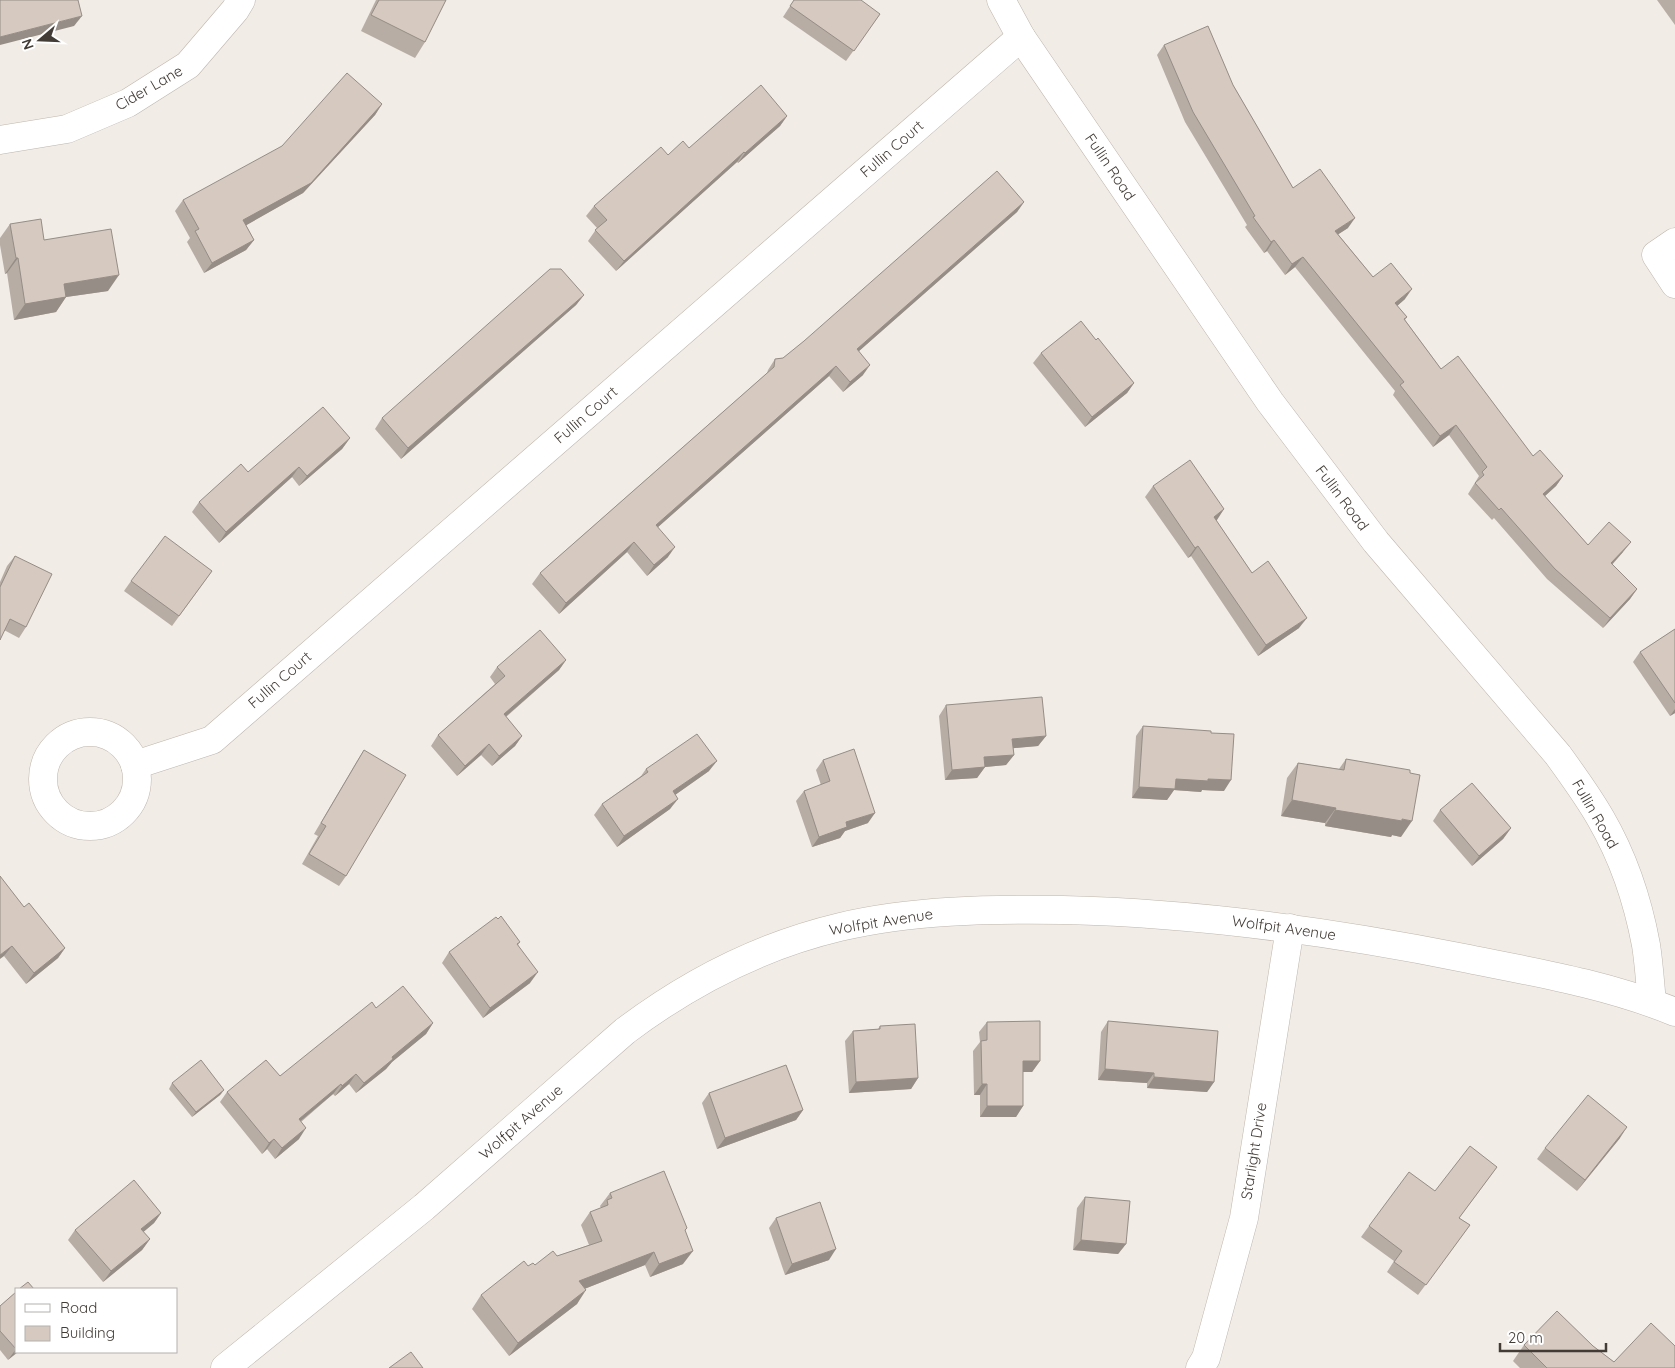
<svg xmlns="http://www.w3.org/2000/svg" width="1675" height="1368" viewBox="0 0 1675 1368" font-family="Quicksand,sans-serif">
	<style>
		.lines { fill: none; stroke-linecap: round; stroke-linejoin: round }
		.minor-casing { stroke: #bfb5ad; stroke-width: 29 }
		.minor { stroke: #fff; stroke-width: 28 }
		.wall { fill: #b7ada5 }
		.shaded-wall { fill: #958d86 }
		.building { fill: #d5c9c0; stroke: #958d86 }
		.labels { text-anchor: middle; stroke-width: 4; stroke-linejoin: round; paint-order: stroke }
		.street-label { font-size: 15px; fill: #433c36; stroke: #fff }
	</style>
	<rect width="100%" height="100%" fill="#f1ece6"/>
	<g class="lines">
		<g class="minor-casing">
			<g id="minor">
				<path d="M1001 0 1021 37 1270 402 1376 542 1558 755C1573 776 1588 796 1601 819 1623 857 1638 902 1646 945 1649 964 1650 983 1652 1002"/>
				<path d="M0 140 67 129 128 103 188 65 235 10 241 0"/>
				<path d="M1675 242 1656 255 1675 284"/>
				<circle cx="90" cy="779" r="47"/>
				<path d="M135 765 212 740 1021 37"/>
				<path d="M225 1368 424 1207 625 1031C690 982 760 946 840 927 912 910 988 909 1063 910 1199 913 1335 932 1469 959 1539 973 1609 985 1675 1012"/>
				<path d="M1200 1368 1206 1358 1244 1218 1290 928"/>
			</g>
		</g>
		<use href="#minor" class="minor"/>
	</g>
	<g class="wall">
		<path d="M376 0H446L425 42 415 58 361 31Z"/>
		<path d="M794 0 880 14 846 61 783 17Z"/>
		<path d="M1657 0H1675V25Z"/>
		<path d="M1164 45 1233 85 1293 188 1348 228 1338 234 1373 277 1405 299 1397 306 1407 317 1405 320 1441 369 1533 456 1563 476 1556 486 1545 496 1588 545 1623 552 1612 565 1637 589 1630 599 1603 628 1547 579 1494 518 1492 520 1468 494 1479 476 1449 435 1433 447 1393 395 1395 391 1295 267 1285 275 1267 251 1264 253 1245 227 1247 225 1185 122 1157 55Z"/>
		<path d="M382 104 375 115 303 193 246 225 254 240 246 250 204 273 187 242 190 238 175 211 183 200Z"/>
		<path d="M787 116 780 126 738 163 737 162 616 271 588 241 597 228 586 216 594 206 668 155Z"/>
		<path d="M1024 202 1017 212 859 351 863 375 843 392 829 376 658 527 668 557 647 576 627 552 559 614 532 584 540 573 767 373 768 370 775 359 783 358Z"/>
		<path d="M10 224 44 240 108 291 66 297 56 312 14 320 7 273 5 274 0 245V238Z"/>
		<path d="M584 295 576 305 401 459 375 429 382 418Z"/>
		<path d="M1096 340 1134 383 1127 393 1085 427 1033 363 1041 353Z"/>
		<path d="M350 438 342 449 299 486 292 477 219 543 192 512 199 502Z"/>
		<path d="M1153 486 1224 509 1216 520 1252 573 1299 628 1258 656 1191 556 1188 558 1145 497Z"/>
		<path d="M15 556 26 627 19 638 4 630 0 640V582L7 566Z"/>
		<path d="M212 571 172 626 124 591 131 581Z"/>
		<path d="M1675 629V713L1670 716 1633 662 1640 652Z"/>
		<path d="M566 660 559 670 506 717 522 736 515 746 492 766 481 755 457 776 431 746 438 735 495 684 490 677 497 667Z"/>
		<path d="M946 705 1046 736 1038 746 1013 748 1014 755 1006 765 985 767 977 778 945 780 939 716Z"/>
		<path d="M1143 726 1211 733 1224 791 1202 790 1201 792 1174 790 1167 800 1132 798 1136 736Z"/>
		<path d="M364 750 346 876 339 886 302 864 318 836 314 834 357 761Z"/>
		<path d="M1346 759 1401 837 1392 835 1391 837 1325 826V823L1281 816 1287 778 1298 763 1339 769Z"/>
		<path d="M823 760 868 823 845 831 840 838 812 847 796 801 804 791 821 785 816 770Z"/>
		<path d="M646 769 709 771 675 795 670 809 617 847 594 815 602 804 641 776Z"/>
		<path d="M1440 810 1511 828 1503 839 1472 866 1433 821Z"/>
		<path d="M24 907 65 948 58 958 26 984 4 956Z"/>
		<path d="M520 942 518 945 530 983 483 1018 442 963 449 952Z"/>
		<path d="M376 1008 433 1023 426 1034 392 1062 386 1069 356 1093 349 1084 335 1096 333 1094 301 1122 299 1139 275 1159 267 1149 262 1154 220 1102 227 1092 280 1076Z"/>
		<path d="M1108 1021 1214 1082 1207 1092 1147 1088V1083L1098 1080 1101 1032Z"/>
		<path d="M987 1022 1040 1061 1032 1072H1023V1106L1016 1117H980V1095H974L973 1051 980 1042 979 1032Z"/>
		<path d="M880 1026 918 1078 911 1089 849 1093 845 1041 853 1031 878 1029Z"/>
		<path d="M172 1083 224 1090 220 1095 192 1117 169 1089Z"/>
		<path d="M709 1093 803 1110 796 1120 717 1149 702 1103Z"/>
		<path d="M1620 1138 1577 1191 1537 1159 1545 1148Z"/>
		<path d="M1497 1167 1459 1218 1470 1225 1418 1295 1387 1272 1394 1261 1361 1237 1369 1226 1435 1191Z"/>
		<path d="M610 1193 687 1228 685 1231 683 1264 650 1277 645 1265 584 1289 577 1304 509 1356 472 1309 481 1295 528 1266 535 1265 557 1256 589 1245 581 1225 590 1212 601 1208 600 1206Z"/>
		<path d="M1085 1197 1126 1244 1118 1254 1073 1250 1077 1208Z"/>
		<path d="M161 1213 154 1223 143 1232 150 1239 142 1250 103 1282 68 1240 75 1230Z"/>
		<path d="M776 1218 829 1260 785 1275 769 1228Z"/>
		<path d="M16 1292V1352L8 1360 0 1350V1306Z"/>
		<path d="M1524 1345 1593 1346 1614 1362 1675 1368H1520L1513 1361Z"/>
	</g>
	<g class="shaded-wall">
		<path d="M82 16 74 26 0 45V37Z"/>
		<path d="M382 104 375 115 303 193 236 231 243 220Z"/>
		<path d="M787 116 780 126 738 163 745 153Z"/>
		<path d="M744 152 737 162 616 271 624 261Z"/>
		<path d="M1024 202 1017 212 850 359 857 349Z"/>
		<path d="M1355 218 1348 228 1328 241 1335 231Z"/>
		<path d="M254 240 246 250 204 273 212 263Z"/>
		<path d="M1274 240 1267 251 1264 253 1271 242Z"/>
		<path d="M1303 257 1295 267 1285 275 1292 264Z"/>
		<path d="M16 258H18L7 273 5 274Z"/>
		<path d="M119 275 108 291 66 297 56 312 14 320 25 304 64 284Z"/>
		<path d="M1412 289 1405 299 1388 314 1395 303Z"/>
		<path d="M584 295 576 305 401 459 408 448Z"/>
		<path d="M870 365 863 375 843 392 850 382Z"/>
		<path d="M836 366 829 376 649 535 656 525Z"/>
		<path d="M1134 383 1127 393 1085 427 1092 417Z"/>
		<path d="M1456 425 1449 435 1433 447 1440 436Z"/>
		<path d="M350 438 342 449 299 486 307 476Z"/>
		<path d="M299 467 292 477 219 543 226 532Z"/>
		<path d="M1563 476 1556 486 1536 504 1543 494Z"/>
		<path d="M1224 509 1217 520 1206 527 1214 517Z"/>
		<path d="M634 542 627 552 559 614 566 603Z"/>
		<path d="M1631 542 1623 552 1603 574 1611 563Z"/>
		<path d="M1198 546 1191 556 1188 558 1195 548Z"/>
		<path d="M675 547 668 557 647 576 654 565Z"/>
		<path d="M1637 589 1630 599 1603 628 1610 618Z"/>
		<path d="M1307 618 1299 628 1258 656 1266 645Z"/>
		<path d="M566 660 559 670 496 725 504 714Z"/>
		<path d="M1675 709V713L1670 716Z"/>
		<path d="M522 736 515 746 492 766 499 756Z"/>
		<path d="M1046 736 1038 746 1005 749 1012 739Z"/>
		<path d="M489 744 481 755 457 776 465 766Z"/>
		<path d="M1014 755 1006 765 985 767 977 778 945 780 952 770 984 757Z"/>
		<path d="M717 761 709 771 665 802 673 791Z"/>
		<path d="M1176 779H1208L1231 780 1224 791 1202 790 1201 792 1174 790 1167 800 1132 798 1139 787Z"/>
		<path d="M678 799 670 809 617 847 624 836Z"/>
		<path d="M1292 800 1336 808 1325 823 1281 816Z"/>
		<path d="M1335 810 1402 819 1412 821 1401 837 1392 835 1391 837 1325 826Z"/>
		<path d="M875 813 868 823 845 831 840 838 812 847 819 837 846 822Z"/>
		<path d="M1511 828 1503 839 1472 866 1479 856Z"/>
		<path d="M12 946 4 956 0 959V955Z"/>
		<path d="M65 948 58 958 26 984 34 973Z"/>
		<path d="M538 972 530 983 483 1018 490 1008Z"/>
		<path d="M433 1023 426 1034 392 1062 386 1069 356 1093 364 1083 392 1057Z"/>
		<path d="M1023 1061H1040L1032 1072H1016Z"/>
		<path d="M1105 1069 1154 1073 1147 1083 1098 1080Z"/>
		<path d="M356 1074 349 1084 335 1096 342 1086Z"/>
		<path d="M1154 1077 1214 1082 1207 1092 1147 1088Z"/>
		<path d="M918 1078 911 1089 849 1093 856 1082Z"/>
		<path d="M341 1084 333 1094 291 1129 299 1119Z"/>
		<path d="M982 1084H987L980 1095H974Z"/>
		<path d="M224 1090 220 1095 192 1117 196 1112Z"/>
		<path d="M987 1106H1023L1016 1117H980Z"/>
		<path d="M803 1110 796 1120 717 1149 725 1138Z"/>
		<path d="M1627 1127 1620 1138 1577 1191 1585 1180Z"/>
		<path d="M306 1128 299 1139 275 1159 282 1148Z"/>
		<path d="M274 1139 267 1149 262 1154 269 1143Z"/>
		<path d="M161 1213 154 1223 134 1240 141 1229Z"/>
		<path d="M150 1239 142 1250 103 1282 111 1271Z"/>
		<path d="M1081 1240 1126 1244 1118 1254 1073 1250Z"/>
		<path d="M836 1249 829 1260 785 1275 792 1264Z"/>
		<path d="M693 1251 683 1264 650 1277 659 1264Z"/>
		<path d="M654 1252 645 1265 569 1295 579 1281Z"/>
		<path d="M586 1290 577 1304 509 1356 518 1343Z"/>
		<path d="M16 1349V1352H18L8 1360Z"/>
	</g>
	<g class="building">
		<path d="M0 0H78L82 16 0 37Z"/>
		<path d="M379 0H446L425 42 371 15Z"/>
		<path d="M794 0H861L880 14 854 51 790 6Z"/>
		<path d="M1208 26 1233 85 1293 188 1320 169 1355 218 1335 231 1373 277 1391 263 1412 289 1395 303 1407 317 1404 319 1441 369 1458 356 1533 456 1540 450 1563 476 1543 494 1588 545 1609 522 1631 542 1611 563 1637 589 1610 618 1555 569 1501 508 1499 510 1475 483 1484 475 1482 472 1487 467 1456 425 1440 436 1400 385 1404 382 1303 257 1292 264 1274 240 1271 242 1253 217 1255 216 1193 112 1164 45Z"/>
		<path d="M347 73 382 104 311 183 243 220 254 240 212 263 195 231 199 229 183 200 282 146Z"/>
		<path d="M761 85 787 116 745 153 744 152 624 261 595 230 607 220 594 206 661 147 668 155 683 141 689 148Z"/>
		<path d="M997 171 1024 202 857 349 870 365 850 382 836 366 656 525 675 547 654 565 634 542 566 603 540 573 774 367 775 359 783 358 804 341Z"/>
		<path d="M41 219 44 240 111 229 119 275 64 284 66 297 25 304 18 258H16L10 224Z"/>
		<path d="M550 269H561L584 295 408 448 382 418Z"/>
		<path d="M1081 321 1096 340 1098 338 1134 383 1092 417 1041 353Z"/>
		<path d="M323 407 350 438 307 476 299 467 226 532 199 502 241 464 248 472Z"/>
		<path d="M1190 460 1224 509 1214 517 1252 573 1268 561 1307 618 1266 645 1198 546 1195 548 1153 486Z"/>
		<path d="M165 536 212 571 179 616 131 581Z"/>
		<path d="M15 556 52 574 26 627 10 619 0 640V587Z"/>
		<path d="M1675 629V703L1640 652Z"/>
		<path d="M540 630 566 660 504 714 522 736 499 756 489 744 465 766 438 735 505 676 497 667Z"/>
		<path d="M1042 697 1046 736 1012 739 1014 755 984 757 985 767 952 770 946 705Z"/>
		<path d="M1143 726 1211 731V733L1234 734 1231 780 1208 779V781L1176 779 1175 789 1139 787Z"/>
		<path d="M697 734 717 761 673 791 678 799 624 836 602 804 648 772 646 769Z"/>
		<path d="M854 749 875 813 846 822 847 827 819 837 804 791 830 781 823 760Z"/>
		<path d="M364 750 406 775 346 876 309 854 326 826 321 823Z"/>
		<path d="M1346 759 1410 770V773L1420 775 1412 821 1402 819V821L1335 810 1336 808 1292 800 1298 763 1344 770Z"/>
		<path d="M1472 783 1511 828 1479 856 1440 810Z"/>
		<path d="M0 876 24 907 29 903 65 948 34 973 12 946 0 955Z"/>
		<path d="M501 916 520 942 517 944 538 972 490 1008 449 952 496 917 498 919Z"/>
		<path d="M403 986 433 1023 392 1057 393 1059 364 1083 356 1074 342 1086 341 1084 299 1119 306 1128 282 1148 274 1139 269 1143 227 1092 266 1060 280 1076 372 1002 376 1008Z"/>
		<path d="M1040 1021V1061H1023V1106H987V1084H982L981 1041 987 1040V1022Z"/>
		<path d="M1108 1021 1218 1031 1214 1082 1154 1077V1073L1105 1069Z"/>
		<path d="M915 1024 918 1078 856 1082 853 1031 880 1029V1026Z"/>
		<path d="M201 1060 224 1090 196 1112 172 1083Z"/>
		<path d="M786 1065 803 1110 725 1138 709 1093Z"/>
		<path d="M1588 1095 1627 1127 1585 1180 1545 1148Z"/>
		<path d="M1470 1146 1497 1167 1459 1218 1470 1225 1426 1285 1394 1262 1402 1251 1369 1226 1409 1172 1435 1191Z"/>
		<path d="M664 1171 687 1228 685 1230 693 1251 659 1264 654 1252 579 1281 586 1290 518 1343 481 1295 524 1261 528 1266 533 1263 535 1265 553 1251 557 1256 602 1241 590 1212 608 1205 607 1200 612 1198 610 1193Z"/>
		<path d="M134 1180 161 1213 141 1229 150 1239 111 1271 75 1230Z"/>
		<path d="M1085 1197 1130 1201 1126 1244 1081 1240Z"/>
		<path d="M820 1202 836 1249 792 1264 776 1218Z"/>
		<path d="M28 1282 34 1289H19Z"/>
		<path d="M16 1292V1349L0 1331V1306Z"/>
		<path d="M1557 1311 1593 1346 1614 1362 1651 1323 1675 1346V1368H1547L1524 1345Z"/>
		<path d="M411 1352 423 1368H389Z"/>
	</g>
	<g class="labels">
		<g class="street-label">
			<text transform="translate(149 88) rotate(-30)" y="5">Cider Lane</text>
			<text transform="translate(892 149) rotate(-41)" y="5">Fullin Court</text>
			<text transform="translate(1110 167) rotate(56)" y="5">Fullin Road</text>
			<text transform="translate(586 415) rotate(-41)" y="5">Fullin Court</text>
			<text transform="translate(1342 498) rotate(53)" y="5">Fullin Road</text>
			<text transform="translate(280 680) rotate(-41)" y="5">Fullin Court</text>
			<text transform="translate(1595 814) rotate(60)" y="5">Fullin Road</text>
			<text transform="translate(881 922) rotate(-9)" y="5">Wolfpit Avenue</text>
			<text transform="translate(1284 928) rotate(8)" y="5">Wolfpit Avenue</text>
			<text transform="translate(521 1122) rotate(-41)" y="5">Wolfpit Avenue</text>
			<text transform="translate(1254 1151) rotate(-81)" y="5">Starlight Drive</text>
		</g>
	</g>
	<rect x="15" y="1288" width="162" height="65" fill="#ffffff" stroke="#b4b1af"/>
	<rect x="25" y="1304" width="25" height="8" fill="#ffffff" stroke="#b4b1af"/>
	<text x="60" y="1313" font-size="15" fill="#433c36">Road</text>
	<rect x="25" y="1326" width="25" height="15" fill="#d5c9c0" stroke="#b4b1af"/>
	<text x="60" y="1338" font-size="15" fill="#433c36">Building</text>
	<g transform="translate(40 40) rotate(251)" stroke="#ffffff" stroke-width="4" paint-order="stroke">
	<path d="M0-4L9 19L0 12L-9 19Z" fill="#433c36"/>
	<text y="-8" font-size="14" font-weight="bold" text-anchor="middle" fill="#433c36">N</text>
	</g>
	<path d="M1500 1343v8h106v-8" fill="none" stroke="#433c36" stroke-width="2.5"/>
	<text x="1508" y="1343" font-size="15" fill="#433c36" stroke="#ffffff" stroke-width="4" paint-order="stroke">20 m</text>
</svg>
